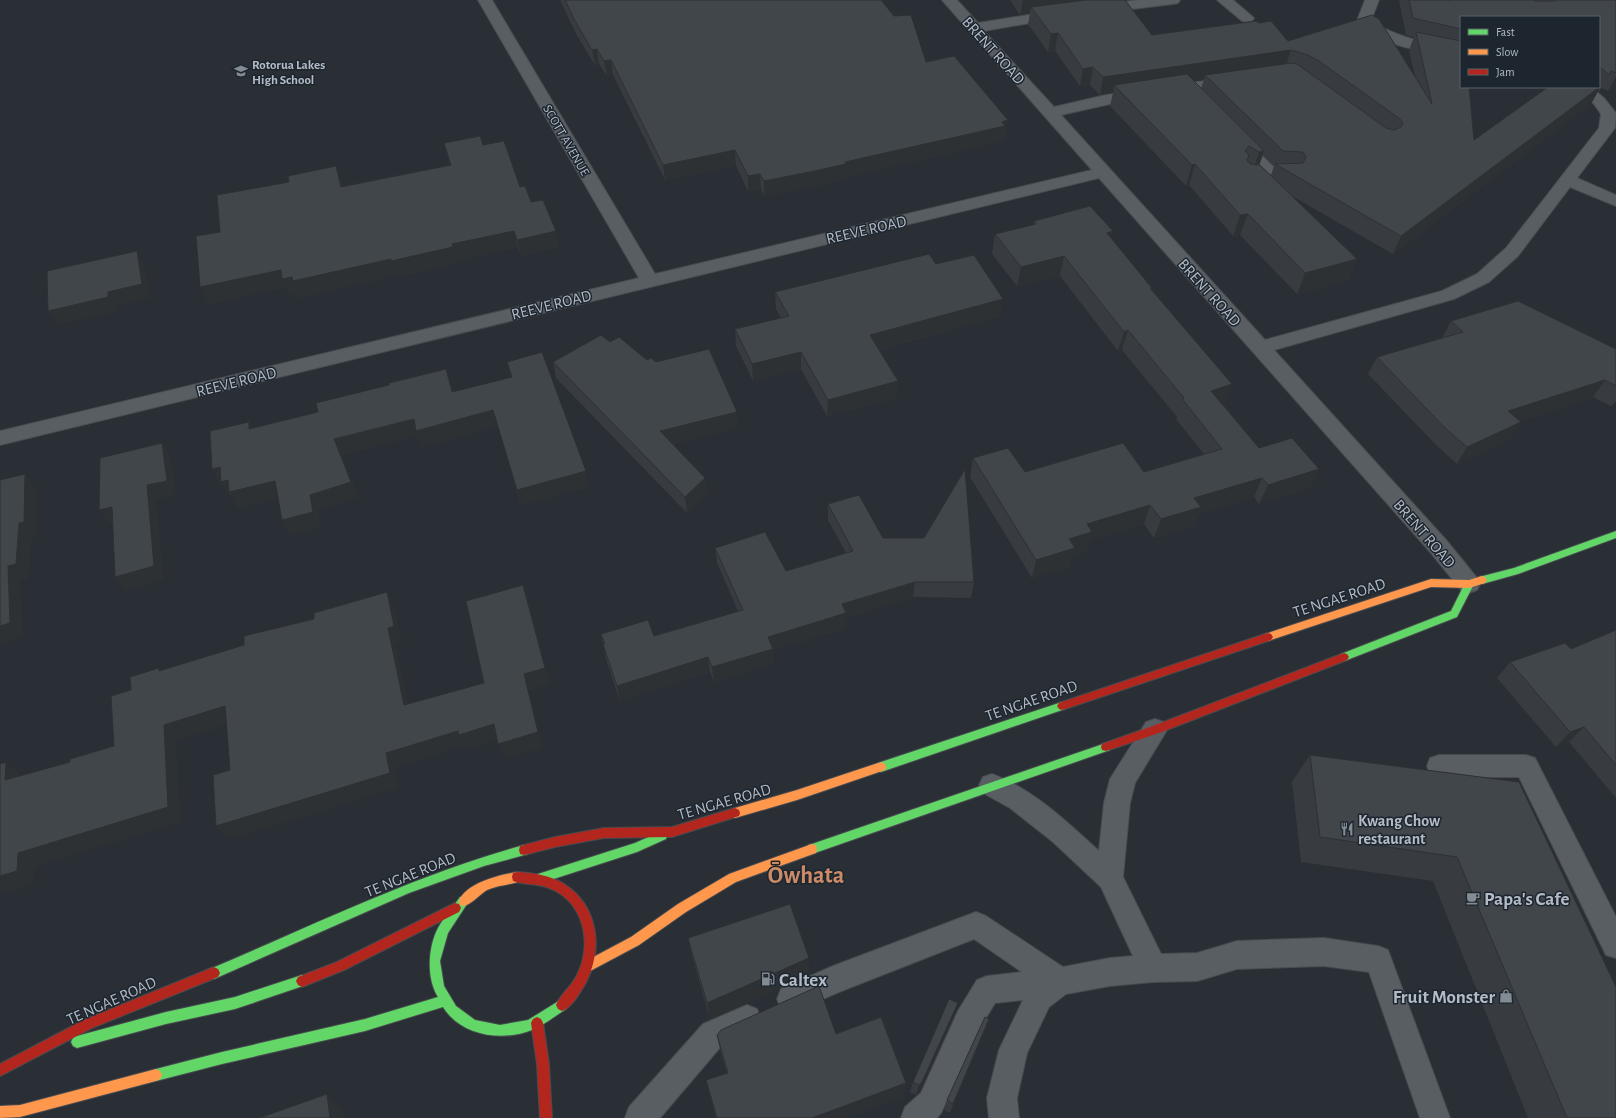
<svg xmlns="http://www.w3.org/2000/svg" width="1616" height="1118" viewBox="0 0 1616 1118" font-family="'Alegreya Sans',sans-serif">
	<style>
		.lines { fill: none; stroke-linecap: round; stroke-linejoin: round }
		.lane-casing { stroke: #474b50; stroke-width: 2 }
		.street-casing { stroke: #474b50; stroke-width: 2 }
		.fast-casing { stroke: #474b50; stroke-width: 2 }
		.slow-casing { stroke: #474b50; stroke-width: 2 }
		.jam-casing { stroke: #474b50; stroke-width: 2 }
		.lane { fill: #595e63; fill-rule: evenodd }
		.street { fill: #595e63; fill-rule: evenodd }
		.fast { fill: #63d668; fill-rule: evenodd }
		.slow { fill: #ff974d; fill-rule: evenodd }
		.jam { fill: #b3261e; fill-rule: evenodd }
		.wall { fill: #383c40; fill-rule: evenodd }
		.shaded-wall { fill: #2e3134 }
		.building { fill: #41464b; stroke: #2e3134 }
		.labels { text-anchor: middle; stroke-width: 3; stroke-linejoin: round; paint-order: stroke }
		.far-poi-label { font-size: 13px; font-weight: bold; fill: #b3bcc6; stroke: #1d262f; text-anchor: start }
		.far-street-label { font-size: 13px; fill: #b3bcc6; stroke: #1d262f }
		.street-label { font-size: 16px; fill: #b3bcc6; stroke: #1d262f }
		.poi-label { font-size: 16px; font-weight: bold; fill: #b3bcc6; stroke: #1d262f; text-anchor: start }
		.near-poi-label { font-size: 19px; font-weight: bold; fill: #b3bcc6; stroke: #1d262f; text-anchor: start }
		.near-district-label { font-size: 24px; font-weight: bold; fill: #cd8a67; stroke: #1d262f }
	</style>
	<rect width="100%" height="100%" fill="#292f35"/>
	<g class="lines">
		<g class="lane-casing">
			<g id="lane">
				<path d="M1155 719 1164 722 1167 730 1135 783 1130 803 1123 877 1161 954 1197 953 1237 941 1324 938 1378 946 1388 950 1450 1118H1420L1369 972 1324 966 1237 969 1197 981 1153 982 1110 986 1066 994 1049 1007 1027 1053 1017 1098 1019 1118H989L987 1098 999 1050 1023 1000 995 1003 978 1031 941 1113 937 1118H901L905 1107 921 1093 958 1011 977 980 987 976 1022 972 974 939 839 992 791 1013 781 1009 777 999 781 989 833 966 976 912 986 916 1063 967 1110 958 1133 956 1101 887 1053 842 1010 808 983 793 979 785 983 777 992 774C1033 789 1067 822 1099 851L1104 803 1110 779 1146 722Z"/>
				<path d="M1439 755H1526L1535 758 1616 917V958L1606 955 1519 777H1439L1430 774 1427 766 1430 758Z"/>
				<path d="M747 1005 757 1009 761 1019 757 1029 723 1044 660 1118H625L629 1107 703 1024Z"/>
			</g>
		</g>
		<g class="street-casing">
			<g id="street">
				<path d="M478 0H492L655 274 1092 170 942 0H957L978 23 1059 10 1064 11 1066 14 1064 17 1059 18 984 31 1054 107 1110 94 1232 77 1237 79 1240 82 1237 85 1232 87 1110 104 1061 115 1265 340 1442 291 1477 274 1506 248 1599 128 1601 114 1594 104 1574 87H1591L1604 98 1616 113 1615 128 1577 178 1616 195V206L1570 187 1518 256 1489 282 1454 299 1274 350 1447 541 1477 578 1480 584 1477 590 1469 593 1461 590 1431 553 1099 178 0 445V431L639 278Z"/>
				<path d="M1138 0H1180L1178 3 1173 4 1099 13 1094 12 1092 9 1094 6 1099 5Z"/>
				<path d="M1217 0H1233L1254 18 1252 21 1247 22 1242 21Z"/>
				<path d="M1365 0H1379L1372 18 1373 22C1400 39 1430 43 1461 50V58C1437 54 1373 45 1359 24L1358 18Z"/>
				<path d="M1239 137 1245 139 1278 171 1280 175 1278 179 1272 180 1266 179 1233 145 1231 142 1233 139Z"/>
			</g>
		</g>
		<g class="fast-casing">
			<g id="fast">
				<path d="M1616 531V538L1518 574 1482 584 1479 583 1477 580 1479 577 1514 568Z"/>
				<path d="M1469 580 1472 581 1474 584 1457 617 1347 660 1344 661 1341 660 1339 657 1341 654 1451 611 1466 581Z"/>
				<path d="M1062 702 1065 703 1067 706 1065 709 881 772 877 770 876 767 877 764 881 762Z"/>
				<path d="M1106 743 1110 744 1111 747 1110 750 812 854 808 853 807 849 808 845 812 844Z"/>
				<path d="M662 831 666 833 667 836 666 839 637 852 538 884 534 883 533 879 534 875 538 874 635 843Z"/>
				<path d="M524 845 528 846 529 850 528 854 484 866 409 893 214 979 210 977 208 973 210 969C314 925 415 875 524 845Z"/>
				<path d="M464 896 468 897 469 901 448 933 440 961 444 986 456 1006 475 1020 500 1025 528 1020 562 999 566 1001 568 1005 566 1009C555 1016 544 1025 532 1030 502 1042 461 1036 443 1007L365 1031 222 1064 156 1081 152 1079 150 1075 152 1071 156 1069 222 1052 365 1019 438 997C426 978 428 947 438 928 444 917 453 907 460 897Z"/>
				<path d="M302 975 306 977 308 981 306 985 235 1009 166 1024 77 1048 73 1046 71 1042 73 1038 77 1036 166 1012 235 997Z"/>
			</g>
		</g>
		<g class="slow-casing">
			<g id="slow">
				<path d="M1482 576 1485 577 1487 580 1485 583 1469 588 1431 587 1268 641 1265 640 1263 637 1265 634 1431 579 1469 580Z"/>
				<path d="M881 762 885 764 886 767 885 770 797 800 735 818 731 816 730 813 731 810 735 808 797 790Z"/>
				<path d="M812 844 816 845 817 849 816 853 736 882 686 912 639 945 592 970 588 972 584 970 582 966 584 962 631 937 678 904 729 874Z"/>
				<path d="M517 872 521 873 522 877 521 881C510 885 498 885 487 890 479 895 473 903 464 906L460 905 459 901C466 883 499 875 517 872Z"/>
				<path d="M156 1069 160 1071 162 1075 160 1079 156 1081 20 1117 0 1118V1106L20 1105Z"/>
			</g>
		</g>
		<g class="jam-casing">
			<g id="jam">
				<path d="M1268 633 1271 634 1273 637 1271 640 1062 710 1059 709 1057 706 1059 703 1062 702Z"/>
				<path d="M1344 653 1347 654 1349 657 1347 660 1159 733 1106 751 1102 750 1101 747 1102 744 1153 726Z"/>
				<path d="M735 808 739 810 740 813 739 816 672 837 604 838 555 847 524 855 520 854 519 850 520 846 524 845 555 837 604 828 672 827Z"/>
				<path d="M517 872C533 873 550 875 564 884 599 906 604 952 584 986 578 995 572 1007 562 1011L558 1009 556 1005C560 995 572 986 577 975 593 944 584 901 549 888 537 883 524 885 513 881L512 877 513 873Z"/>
				<path d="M455 903 459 904 461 908 459 912 344 970 302 987 298 985 296 981 298 977 337 962Z"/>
				<path d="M214 967 218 969 220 973 218 977 92 1028 0 1076V1064L84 1020Z"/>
				<path d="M537 1017 541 1019 543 1023 549 1064 552 1118H540L537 1064 531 1023 533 1019Z"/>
			</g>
		</g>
		<use href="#lane" class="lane"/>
		<use href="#street" class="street"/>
		<use href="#fast" class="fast"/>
		<use href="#slow" class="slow"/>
		<use href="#jam" class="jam"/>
	</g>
	<g class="wall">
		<path d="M560 0H881L926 62 1006 135 1004 136 1003 141 846 177V179L810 187 764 196 761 189 748 191 736 166 665 180 613 75 607 76 599 64 595 65 576 34Z"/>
		<path d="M1010 0H1116L1152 35 1259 23 1288 41 1415 76 1409 50 1414 37 1406 35 1399 0H1449V1L1450 0H1616V85L1608 91 1601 88 1599 92 1598 91 1591 104 1393 254 1292 196 1357 259 1348 280 1297 294 1240 235 1233 236 1189 185 1186 186 1110 106 1113 93 1100 95 1090 85 1080 86 1055 51 1048 52 1028 24 1030 13 1020 15ZM1461 17H1599V87L1474 140 1461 87ZM1204 80 1201 88 1194 81ZM1263 155 1274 166 1271 175 1259 165Z"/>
		<path d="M444 143 483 145 520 187 531 202 559 247 521 256 518 247 457 261V263L397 277 396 275 299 298 298 293 289 295 286 287 208 304 220 232 289 182 342 183 343 186 450 165Z"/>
		<path d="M1034 221 1111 239 1152 288 1151 290 1225 404H1223L1259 448 1319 469 1310 488 1259 504 1254 497 1198 514 1193 526 1154 538 1144 524 1090 540 1087 551 1073 555 1069 567 1032 578 970 477 973 458 1025 472H1144L1204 454 1176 419 1177 417 1122 350 1118 351 1060 276 1017 286 992 254 995 234 1033 225Z"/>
		<path d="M936 264 1001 316 878 350 898 381 896 398 827 416 801 369 753 381 736 346 735 329 781 318 776 309 775 292Z"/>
		<path d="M1451 321 1616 349V401L1611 406 1593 397 1519 421 1510 439 1457 464 1436 445 1368 374 1377 357 1442 338Z"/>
		<path d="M647 360 738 428 673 444 705 478 707 494 687 513 556 378 553 362Z"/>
		<path d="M507 362 589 487 521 505 498 426 422 447 418 435 341 455 358 497 317 510 321 527 290 535 282 520 278 498 238 508 232 497H230L223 484 221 485 212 469 252 428 318 412 389 385 446 369 453 392 511 377Z"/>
		<path d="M828 504 883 538 974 582 971 598 913 597 846 618V628L773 650V664L714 682 710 672 620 701 606 659 601 634 654 636 738 611 717 563 715 548 786 571 846 553 828 520Z"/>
		<path d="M1616 630V798L1569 742 1556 747 1497 678 1510 662 1571 649Z"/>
		<path d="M1310 755 1519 782 1616 1118H1528L1433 881 1301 862 1292 782Z"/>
		<path d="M688 938 809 975 710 1019 692 956Z"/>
		<path d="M955 1014 920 1092 916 1095 910 1092 913 1082Z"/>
		<path d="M989 1019 985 1030 950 1113 944 1110 947 1100Z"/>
		<path d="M836 1034 906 1083 903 1097 847 1118H716L706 1080 727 1073 720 1050 717 1035Z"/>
	</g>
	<g class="shaded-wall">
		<path d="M1023 0H1104L1031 7 1030 13 1020 15Z"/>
		<path d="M1058 33 1055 51 1048 52 1051 34Z"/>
		<path d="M597 49 599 64 595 65 592 50Z"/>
		<path d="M1291 50 1285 68 1205 75 1204 80 1121 92 1114 85 1113 93 1100 95 1103 77Z"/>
		<path d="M611 60 613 75 607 76 604 61Z"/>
		<path d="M1093 67 1090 85 1080 86 1083 69Z"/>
		<path d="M1616 76V85L1608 91Z"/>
		<path d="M1601 86 1591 104 1393 254 1401 236Z"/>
		<path d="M1008 120 1006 135 1004 136 1003 141 846 177V179L810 187 764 196V181L845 162Z"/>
		<path d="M735 150 736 166 665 180 663 165Z"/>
		<path d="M1264 151 1257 172 1252 173 1259 152Z"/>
		<path d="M1195 164 1189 185 1186 186 1192 165Z"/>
		<path d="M336 166 342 183 347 203 341 187Z"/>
		<path d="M760 174 761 189 748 191V176Z"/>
		<path d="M1248 214 1240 235 1233 236 1240 215Z"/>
		<path d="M514 231 518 247 457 261V263L397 277 396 275 299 298 298 293 289 295 286 287 208 304 200 287 281 270 452 244Z"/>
		<path d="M556 231 559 247 521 256 517 240Z"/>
		<path d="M1113 231 1109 251 1107 233Z"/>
		<path d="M137 251 145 266 150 298 116 307 117 312 58 325 48 311 108 292Z"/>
		<path d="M1064 256 1060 276 1017 286 1021 267Z"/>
		<path d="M1357 259 1348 280 1297 294 1305 273Z"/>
		<path d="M1003 299 1001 316 869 352 870 335Z"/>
		<path d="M1128 330 1122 350 1118 351 1124 332Z"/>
		<path d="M801 352V369L753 381 752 364Z"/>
		<path d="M446 369 451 385 457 408 452 392Z"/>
		<path d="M1605 380 1593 397 1497 428 1508 411Z"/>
		<path d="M898 381 896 398 827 416 828 400Z"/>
		<path d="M1232 384 1225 404 1204 410 1211 391Z"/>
		<path d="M493 410 498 426 422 447 418 435 341 455 358 497 317 510 321 527 290 535 282 520 310 495 334 439 414 419Z"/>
		<path d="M737 412 738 428 662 447 660 431Z"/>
		<path d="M249 422 257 438 249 429Z"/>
		<path d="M1521 422 1510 439 1457 464 1467 447Z"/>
		<path d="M162 443 171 458 176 495 156 500 164 580 125 591 115 577 147 485Z"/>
		<path d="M220 467 275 481 283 497 238 508 232 497H230L223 484 221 485 212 469Z"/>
		<path d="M1319 469 1310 488 1259 504 1268 485Z"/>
		<path d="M586 471 589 487 521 505 517 490Z"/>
		<path d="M25 474 37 490 36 537 31 539 29 579 20 581 24 637 0 645V626L8 566 19 523Z"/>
		<path d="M705 478 707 494 687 513 685 497Z"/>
		<path d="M1262 478 1254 497 1198 514 1193 526 1154 538 1161 519 1194 498Z"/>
		<path d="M1150 505 1144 524 1090 540 1087 551 1073 555 1069 567 1032 578 1036 560 1069 539 1087 524Z"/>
		<path d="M112 507 121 521 109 524 99 510Z"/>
		<path d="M915 582 913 597 846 618V628L773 650V664L714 682 712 667 768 637 842 604Z"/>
		<path d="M523 585 529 602 550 684 529 690 543 748 504 759 498 744 524 674Z"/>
		<path d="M387 592 395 609 402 642 396 644 412 720 404 705 388 628Z"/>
		<path d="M708 657 710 672 620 701 617 686Z"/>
		<path d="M225 706 236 722 176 741 181 822 35 867 34 884 0 895V876L18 853 164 725Z"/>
		<path d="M494 724 500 740 465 750 464 746 395 768 398 788 228 840 216 826 386 753 458 731Z"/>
		<path d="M1584 727 1569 742 1556 747 1570 732Z"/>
		<path d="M6 762 22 777 5 780Z"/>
		<path d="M809 958V975L710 1019 707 1003Z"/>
		<path d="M958 1003 955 1014 920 1092 916 1095 919 1085Z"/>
		<path d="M989 1019 985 1030 950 1113 953 1104Z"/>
		<path d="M906 1083 903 1097 847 1118H812Z"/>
		<path d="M327 1094 343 1108 344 1118H330Z"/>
	</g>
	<g class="building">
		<path d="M565 0H881L894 16 911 15 926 62 954 56 1008 120 1002 122 1005 126 845 162 846 164 810 172 764 181 760 174 748 176 735 150 663 165 611 60 604 61 597 49 592 50 574 19Z"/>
		<path d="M1086 0H1125L1152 35 1256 21 1259 23 1271 21 1288 41 1372 15 1379 19 1432 104 1416 32 1461 41V87H1469L1474 140 1548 87H1599V84L1601 86 1401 236 1275 164 1303 163 1306 157 1303 152 1283 151 1205 75 1291 63 1297 64 1386 128 1394 130 1401 127 1403 123 1400 119 1319 61 1308 55 1291 50 1103 77 1093 67 1083 69 1058 33 1051 34 1031 7Z"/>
		<path d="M1409 0H1449V1L1450 0H1533L1536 1H1555L1554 0H1616V73L1611 71 1609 75 1601 68H1599V17H1461V29L1413 18Z"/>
		<path d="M1187 74 1264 151 1259 152 1249 146 1245 151 1249 155 1247 160 1250 164 1260 165 1357 259 1305 273 1248 214 1240 215 1195 164 1192 165 1114 85Z"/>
		<path d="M480 136 483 145 504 141 520 187 525 186 531 202 543 200 556 231 517 240 514 231 452 244 453 247 391 261V259L293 281 292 277 282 279 281 270 200 287 196 236 220 232 217 195 289 182 288 176 336 166 341 187 451 165 444 143Z"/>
		<path d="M1090 206 1113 231 1107 233 1152 288H1150L1232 384 1211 391 1259 448 1292 438 1319 469 1268 485 1262 478 1194 498 1201 507 1161 519 1150 505 1087 524 1092 532 1069 539 1075 548 1036 560 973 458 1008 448 1025 472 1123 443 1144 472 1222 449 1183 400 1184 398 1128 330 1124 332 1064 256 1021 267 995 234 1036 224 1034 221Z"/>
		<path d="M137 251 142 284 108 292V297L48 311 47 271Z"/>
		<path d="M929 254 936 264 974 255 1003 299 870 335 898 381 828 400 801 352 752 364 735 329 789 316 775 292Z"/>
		<path d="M1518 301 1616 349V386L1605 380 1508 411 1521 422 1467 447 1446 429 1377 357 1463 332 1451 321Z"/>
		<path d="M601 335 610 342 619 337 647 360 651 358 656 362 709 349 737 412 660 431 705 478 685 497 553 362Z"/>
		<path d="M542 352 586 471 517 490 493 410 416 431 414 419 334 439 351 482 310 495 313 512 282 520 275 481 229 492 228 480 221 482 220 467 212 469 210 431 249 422V429L318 412 316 403 389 385V383L446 369 452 392 512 377 507 362Z"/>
		<path d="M162 443 167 481 147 485 154 566 115 577 112 507 99 510 100 458Z"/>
		<path d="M965 469 974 582H915L842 604 846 613 768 637 773 649 712 667 708 657 617 686 603 644H605L601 634 648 620 654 636 743 610 715 548 765 532 786 571 853 551 828 504 859 495 883 538H924Z"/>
		<path d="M25 474 24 522 19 523 16 564 8 566 10 623 0 626V480Z"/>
		<path d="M523 585 545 668 524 674 538 732 498 744 494 724 459 735 458 731 386 753 390 773 216 826 213 775 230 770 225 706 164 725 168 807 18 853 17 871 0 876V764L6 762 5 780 70 762V759L114 746 111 696 131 690 130 677 159 668V671L244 645V636L314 619V613L387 592 394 626 388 628 404 705 484 683 466 601Z"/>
		<path d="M1616 630V765L1584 727 1570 732 1510 662 1565 643 1571 649Z"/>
		<path d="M1310 755 1519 782 1616 987V1118H1567L1457 857 1320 837Z"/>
		<path d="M790 904 809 958 707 1003 688 938Z"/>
		<path d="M819 986 836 1034 881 1017 906 1083 812 1118H717L706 1080 728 1073 717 1035 721 1030Z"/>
		<path d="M949 999 958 1003 922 1082 919 1085 913 1082Z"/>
		<path d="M985 1017 989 1019 953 1104 947 1100Z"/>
		<path d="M327 1094 330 1118H259Z"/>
	</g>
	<defs>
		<g id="school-bare" transform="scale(1.08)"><path d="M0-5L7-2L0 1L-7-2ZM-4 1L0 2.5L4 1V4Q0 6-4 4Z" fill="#838b93" stroke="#1d262f" stroke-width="2.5" paint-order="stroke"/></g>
		<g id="restaurant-bare" transform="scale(1.08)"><path d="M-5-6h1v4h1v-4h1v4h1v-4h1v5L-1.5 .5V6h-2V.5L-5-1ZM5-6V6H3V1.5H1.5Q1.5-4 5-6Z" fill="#838b93" stroke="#1d262f" stroke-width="2.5" paint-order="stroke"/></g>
		<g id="cafe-bare" transform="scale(1.08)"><path d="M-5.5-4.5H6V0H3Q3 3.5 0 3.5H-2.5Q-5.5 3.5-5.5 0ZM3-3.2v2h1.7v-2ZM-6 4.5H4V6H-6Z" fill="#838b93" stroke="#1d262f" stroke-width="2.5" paint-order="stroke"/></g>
		<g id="fuel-bare" transform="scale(1.08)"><path d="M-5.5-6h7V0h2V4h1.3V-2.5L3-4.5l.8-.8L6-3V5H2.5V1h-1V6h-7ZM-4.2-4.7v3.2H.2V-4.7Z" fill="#838b93" stroke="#1d262f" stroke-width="2.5" paint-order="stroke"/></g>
		<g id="shop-bare" transform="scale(1.08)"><path d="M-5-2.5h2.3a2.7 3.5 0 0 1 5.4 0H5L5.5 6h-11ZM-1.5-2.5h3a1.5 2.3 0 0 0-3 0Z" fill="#838b93" stroke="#1d262f" stroke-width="2.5" paint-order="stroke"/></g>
	</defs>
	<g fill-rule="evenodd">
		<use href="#school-bare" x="241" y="71"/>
		<use href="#restaurant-bare" x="1347" y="829"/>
		<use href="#cafe-bare" x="1473" y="898"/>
		<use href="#fuel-bare" x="768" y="979"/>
		<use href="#shop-bare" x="1506" y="996"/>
	</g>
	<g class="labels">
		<g class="far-poi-label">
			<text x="252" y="69">Rotorua Lakes<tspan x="252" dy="15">High School</tspan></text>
		</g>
		<g class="far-street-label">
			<text transform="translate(567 140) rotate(60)" y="5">SCOTT AVENUE</text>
		</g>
		<g class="street-label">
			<text transform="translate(994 50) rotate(48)" y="6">BRENT ROAD</text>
			<text transform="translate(866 229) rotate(-13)" y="6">REEVE ROAD</text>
			<text transform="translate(1210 292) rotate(48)" y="6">BRENT ROAD</text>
			<text transform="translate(551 304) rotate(-14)" y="6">REEVE ROAD</text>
			<text transform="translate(236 381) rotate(-14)" y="6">REEVE ROAD</text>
			<text transform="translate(1425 533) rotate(49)" y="6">BRENT ROAD</text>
			<text transform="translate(1339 597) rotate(-18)" y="6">TE NGAE ROAD</text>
			<text transform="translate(1031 700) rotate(-19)" y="6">TE NGAE ROAD</text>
			<text transform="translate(724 801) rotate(-16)" y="6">TE NGAE ROAD</text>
			<text transform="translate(410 874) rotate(-22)" y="6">TE NGAE ROAD</text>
			<text transform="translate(111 1000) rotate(-24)" y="6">TE NGAE ROAD</text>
		</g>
		<g class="poi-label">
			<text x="1358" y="826">Kwang Chow<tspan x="1358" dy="18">restaurant</tspan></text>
		</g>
		<g class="near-poi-label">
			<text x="1484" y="905">Papa's Cafe</text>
			<text x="779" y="986">Caltex</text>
			<text x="1495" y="1003" text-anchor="end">Fruit Monster</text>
		</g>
		<g class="near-district-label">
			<text x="806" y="883">Ōwhata</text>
		</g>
	</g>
	<rect x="1460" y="16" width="140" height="72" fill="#1d262f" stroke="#59626b"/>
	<rect x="1468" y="29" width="20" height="6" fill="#63d668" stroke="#59626b"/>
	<text x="1496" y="36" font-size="12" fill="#b3bcc6">Fast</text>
	<rect x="1468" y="49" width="20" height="6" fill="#ff974d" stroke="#59626b"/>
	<text x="1496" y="56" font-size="12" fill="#b3bcc6">Slow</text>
	<rect x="1468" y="69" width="20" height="6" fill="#b3261e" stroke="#59626b"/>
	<text x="1496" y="76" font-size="12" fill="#b3bcc6">Jam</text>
</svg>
